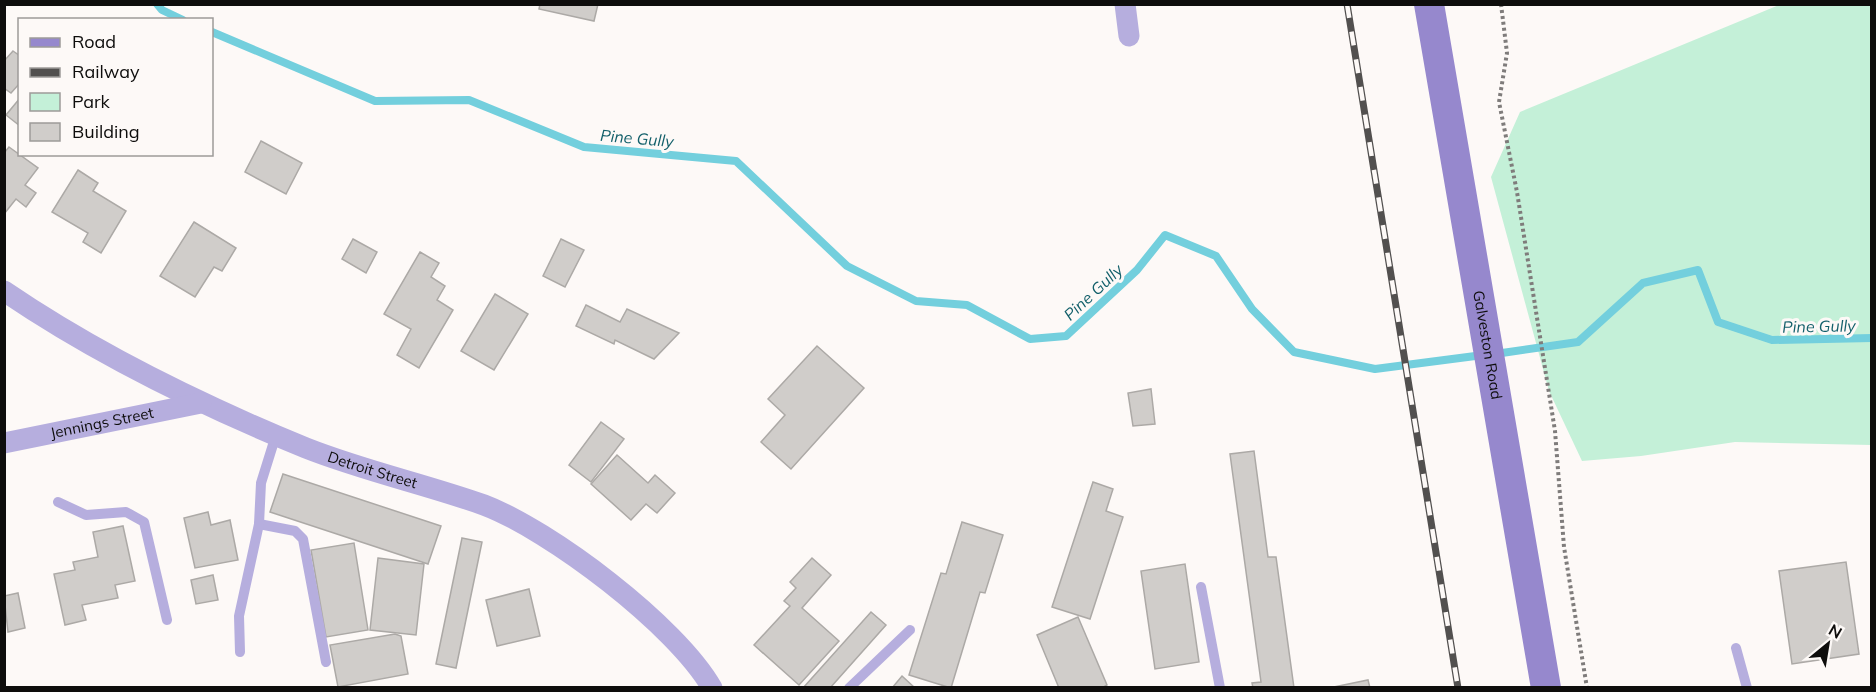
<svg xmlns="http://www.w3.org/2000/svg" width="1876" height="692" viewBox="0 0 1876 692" font-family="Mulish,sans-serif">
	<style>
		.green { fill: #c4f0d8 }
		.lines { fill: none; stroke-linecap: round; stroke-linejoin: round }
		.stream { stroke: #73cfdd; stroke-width: 8 }
		.building { fill: #d0cdca; stroke: #aca9a6; stroke-width: 1.5 }
		.path { stroke: #7f7c7b; stroke-width: 4; stroke-dasharray: 3 3; stroke-linecap: butt }
		.lane { stroke: #b6aede; stroke-width: 10 }
		.street { stroke: #b6aede; stroke-width: 21 }
		.secondary { stroke: #9688cd; stroke-width: 30 }
		.rail-casing { stroke: #52504f; stroke-width: 7 }
		.rail { stroke: #fdf9f7; stroke-width: 4.5; stroke-dasharray: 14; stroke-linecap: butt }
		.labels { text-anchor: middle; stroke-width: 6; stroke-linejoin: round; paint-order: stroke }
		.street-label { font-size: 15px; fill: #0e0d0c; stroke: #fdf9f7 }
		.water-label { font-size: 16px; font-style: italic; fill: #125f6a; stroke: #fdf9f7 }
	</style>
	<rect width="100%" height="100%" fill="#fdf9f7"/>
	<path class="green" d="M1779 5H1871V445L1735 442 1641 456 1582 461 1549 391 1491 177 1520 112Z"/>
	<g class="lines">
		<g class="stream">
			<path d="M157 4 162 10 183 20"/>
			<path d="M212 32 375 101 469 100 584 147 736 161 847 266 916 301 967 305 1030 339 1066 336 1137 270 1165 235 1216 256 1252 309 1294 352 1375 369 1483 355"/>
			<path d="M1495 354 1578 342 1643 283 1698 270 1718 322 1772 340 1872 338"/>
		</g>
	</g>
	<g class="building">
		<path d="M540 4H598L594 21 539 9Z"/>
		<path d="M13 51 20 56V83L11 93 4 88V61Z"/>
		<path d="M20 98V126L6 115Z"/>
		<path d="M261 141 302 163 286 194 245 172Z"/>
		<path d="M9 147 38 168 25 185 36 193 26 207 16 199 4 214V153Z"/>
		<path d="M78 170 98 183 93 191 126 211 101 253 83 242 88 233 52 212Z"/>
		<path d="M194 222 236 248 222 271 214 267 195 297 160 276Z"/>
		<path d="M353 239 377 252 366 273 342 259Z"/>
		<path d="M561 239 584 250 565 287 543 276Z"/>
		<path d="M420 252 439 263 431 277 445 286 437 300 453 310 419 368 397 355 411 329 384 314Z"/>
		<path d="M495 294 528 314 494 370 461 351Z"/>
		<path d="M586 305 620 322 627 309 679 333 654 359 615 340 614 344 576 326Z"/>
		<path d="M817 346 864 388 791 469 761 442 785 415 768 399Z"/>
		<path d="M1151 389 1155 424 1133 426 1128 393Z"/>
		<path d="M601 422 624 439 591 482 569 465Z"/>
		<path d="M1254 451 1268 557H1276L1294 688H1253L1252 683 1261 682 1230 454Z"/>
		<path d="M617 455 648 483 655 475 675 493 657 513 646 504 631 520 591 484Z"/>
		<path d="M283 474 441 526 428 564 270 512Z"/>
		<path d="M1093 482 1113 489 1106 511 1123 517 1090 619 1052 607Z"/>
		<path d="M208 512 211 525 230 520 238 560 195 568 184 518Z"/>
		<path d="M962 522 1003 535 985 593 980 592 951 688 909 675 941 573 946 574Z"/>
		<path d="M123 526 135 581 115 585 118 598 82 605 86 620 65 625 54 574 75 570 73 562 98 557 93 532Z"/>
		<path d="M462 538 482 542 456 668 436 664Z"/>
		<path d="M354 543 368 630 326 637 311 550Z"/>
		<path d="M378 558 424 564 416 635 370 630Z"/>
		<path d="M812 558 831 575 802 608 839 641 799 685 754 645 790 606 784 601 796 588 790 582Z"/>
		<path d="M1846 562 1859 654 1792 664 1779 571Z"/>
		<path d="M1185 564 1199 662 1155 669 1141 571Z"/>
		<path d="M213 575 218 600 196 604 191 580Z"/>
		<path d="M529 589 540 636 497 646 486 600Z"/>
		<path d="M18 593 25 628 8 632 4 596Z"/>
		<path d="M871 612 886 625 830 688H803Z"/>
		<path d="M1078 617 1107 685 1102 688H1059L1037 635Z"/>
		<path d="M395 634 401 636 408 674 338 687 330 645Z"/>
		<path d="M902 676 915 688H892Z"/>
		<path d="M1368 680 1370 688H1329Z"/>
	</g>
	<g class="lines">
		<path class="path" d="M1501 4 1507 53 1499 102 1517 192 1555 431 1564 547 1587 688"/>
		<g class="lane">
			<path d="M58 502 86 515 126 512 144 522 167 620"/>
			<path d="M259 524 295 531 303 539 326 662"/>
			<path d="M1201 587 1220 688"/>
			<path d="M1736 648 1747 688"/>
			<path d="M240 652 239 616 259 524 261 483 276 435"/>
			<path d="M849 688 910 630"/>
		</g>
		<g class="street">
			<path d="M1125 4 1129 36"/>
			<path id="s1" d="M4 291C98 355 201 405 306 448 364 471 425 484 484 505 550 530 676 625 712 688"/>
			<path id="s2" d="M4 443 201 403"/>
		</g>
		<path class="secondary" id="s3" d="M1429 4 1546 688"/>
		<g class="rail-casing">
			<path id="rail" d="M1347 4 1458 688"/>
		</g>
		<use href="#rail" class="rail"/>
	</g>
	<g class="labels">
		<g class="street-label">
			<text dy="5" stroke="none"><textPath href="#s3" startOffset="346">Galveston Road</textPath></text>
			<text dy="5" stroke="none"><textPath href="#s2" startOffset="100">Jennings Street</textPath></text>
			<text dy="5" stroke="none"><textPath href="#s1" startOffset="411">Detroit Street</textPath></text>
		</g>
		<g class="water-label">
			<text transform="translate(637 138) rotate(5)" y="6">Pine Gully</text>
			<text transform="translate(1093 292) rotate(-43)" y="6">Pine Gully</text>
			<text transform="translate(1819 326) rotate(-1)" y="6">Pine Gully</text>
		</g>
	</g>
	<rect width="1876" height="692" fill="none" stroke="#0e0d0c" stroke-width="12"/>
	<rect x="18" y="18" width="195" height="138" fill="#fdf9f7" stroke="#9d9b99" stroke-width="1.5"/>
	<rect x="30" y="38" width="30" height="9" fill="#9688cd" stroke="#9d9b99" stroke-width="1.5"/>
	<text x="72" y="48" font-size="18" fill="#0e0d0c">Road</text>
	<rect x="30" y="68" width="30" height="9" fill="#52504f" stroke="#9d9b99" stroke-width="1.5"/>
	<text x="72" y="78" font-size="18" fill="#0e0d0c">Railway</text>
	<rect x="30" y="93" width="30" height="18" fill="#c4f0d8" stroke="#9d9b99" stroke-width="1.5"/>
	<text x="72" y="108" font-size="18" fill="#0e0d0c">Park</text>
	<rect x="30" y="123" width="30" height="18" fill="#d0cdca" stroke="#9d9b99" stroke-width="1.5"/>
	<text x="72" y="138" font-size="18" fill="#0e0d0c">Building</text>
	<g transform="translate(1828 644) rotate(30)" stroke="#fdf9f7" stroke-width="4.5" paint-order="stroke">
	<path d="M0-4.5L10 22L0 15L-10 22Z" fill="#0e0d0c"/>
	<text y="-9" font-size="16" font-weight="bold" text-anchor="middle" fill="#0e0d0c">N</text>
	</g>
</svg>
